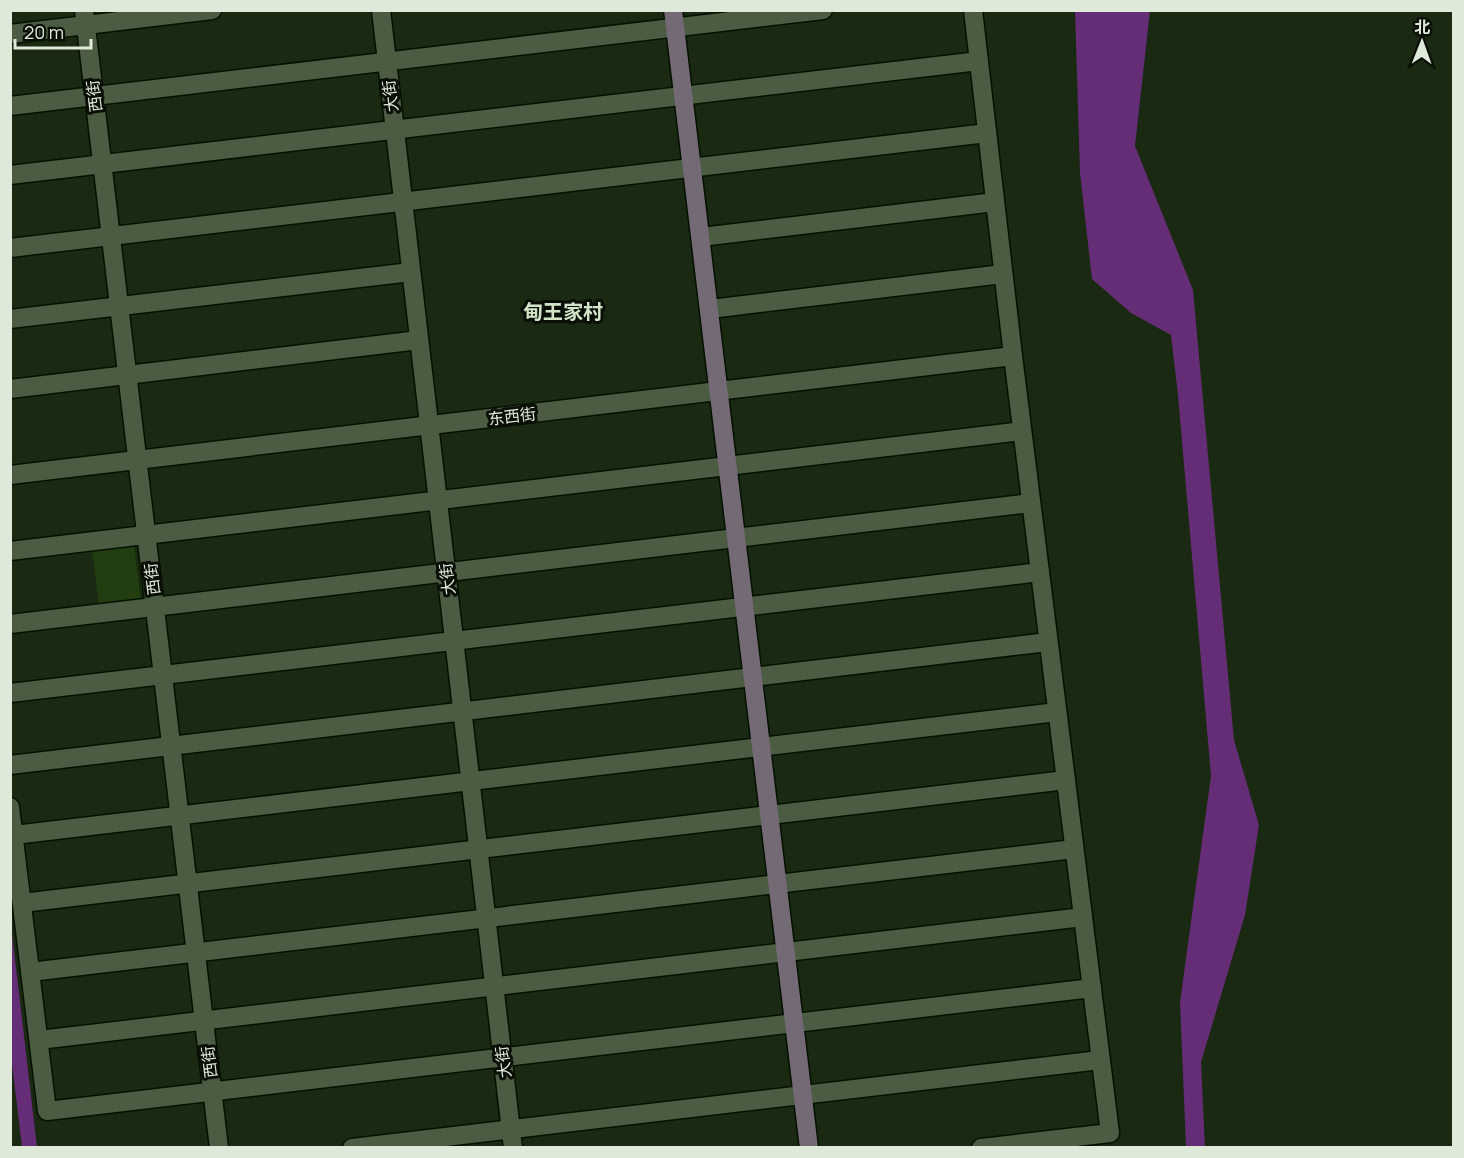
<svg xmlns="http://www.w3.org/2000/svg" width="1464" height="1158" viewBox="0 0 1464 1158" font-family="Manrope,'Noto Sans SC',sans-serif">
	<style>
		.water { fill: #642d75 }
		.building { fill: #223d10 }
		.lines { fill: none; stroke-linecap: round; stroke-linejoin: round }
		.street-casing { stroke: #051100; stroke-width: 21 }
		.secondary-casing { stroke: #051100; stroke-width: 21 }
		.street { stroke: #4c5c43; stroke-width: 18 }
		.secondary { stroke: #746a75; stroke-width: 18 }
		.labels { text-anchor: middle; stroke-width: 6; stroke-linejoin: round; paint-order: stroke }
		.street-label { font-size: 16px; fill: #dfe9da; stroke: #090f06 }
		.quarter-label { font-size: 20px; font-weight: bold; fill: #d1e4c7; stroke: #090f06 }
	</style>
	<rect width="100%" height="100%" fill="#1a2912"/>
	<g class="water">
		<path d="M1075 11H1150L1135 146 1193 290 1234 740 1259 825 1245 915 1201 1062 1205 1147H1186L1180 1002 1211 776 1178 395 1171 335 1131 313 1092 279 1080 173Z"/>
		<path d="M10 925H11L37 1147H22L10 1047Z"/>
	</g>
	<path class="building" d="M134 544 141 601 99 606 92 549Z"/>
	<g class="lines">
		<g class="street-casing">
			<g id="street">
				<path d="M84 10 219 1148"/>
				<path d="M381 10 513 1148"/>
				<path d="M973 10 1013 356 1110 1133 981 1148"/>
				<path d="M10 34 212 10"/>
				<path d="M10 106 823 10"/>
				<path d="M10 175 979 61"/>
				<path d="M701 237 995 202"/>
				<path d="M10 248 987 133"/>
				<path d="M710 309 1003 274"/>
				<path d="M10 319 411 272"/>
				<path d="M10 389 419 340"/>
				<path d="M10 475 1013 356"/>
				<path d="M10 551 1022 431"/>
				<path d="M10 624 1031 503"/>
				<path d="M10 693 1040 572"/>
				<path d="M10 765 1048 642"/>
				<path d="M10 807 47 1111 1092 988"/>
				<path d="M14 835 1057 712"/>
				<path d="M22 903 1066 780"/>
				<path d="M30 972 1074 849"/>
				<path d="M39 1040 1083 917"/>
				<path d="M352 1148 1100 1060"/>
			</g>
		</g>
		<g class="secondary-casing">
			<path id="secondary" d="M673 10 809 1148"/>
		</g>
		<use href="#street" class="street"/>
		<use href="#secondary" class="secondary"/>
	</g>
	<g class="labels">
		<g class="street-label">
			<text transform="translate(94 96) rotate(-97)" y="6">西街</text>
			<text transform="translate(390 96) rotate(-97)" y="6">大街</text>
			<text transform="translate(512 416) rotate(-7)" y="6">东西街</text>
			<text transform="translate(152 579) rotate(-97)" y="6">西街</text>
			<text transform="translate(447 579) rotate(-97)" y="6">大街</text>
			<text transform="translate(209 1062) rotate(-97)" y="6">西街</text>
			<text transform="translate(503 1062) rotate(-97)" y="6">大街</text>
		</g>
		<g class="quarter-label">
			<text x="563" y="319">甸王家村</text>
		</g>
	</g>
	<rect width="1464" height="1158" fill="none" stroke="#dfe9da" stroke-width="24"/>
	<g transform="translate(1422 42) rotate(1)" stroke="#090f06" stroke-width="4.5" paint-order="stroke">
	<path d="M0-4.5L10 22L0 15L-10 22Z" fill="#dfe9da"/>
	<text y="-9" font-size="16" font-weight="bold" text-anchor="middle" fill="#dfe9da">北</text>
	</g>
	<path d="M15 39v9h76v-9" fill="none" stroke="#dfe9da" stroke-width="3"/>
	<text x="24" y="39" font-size="18" fill="#dfe9da" stroke="#090f06" stroke-width="4.5" paint-order="stroke">20 m</text>
</svg>
